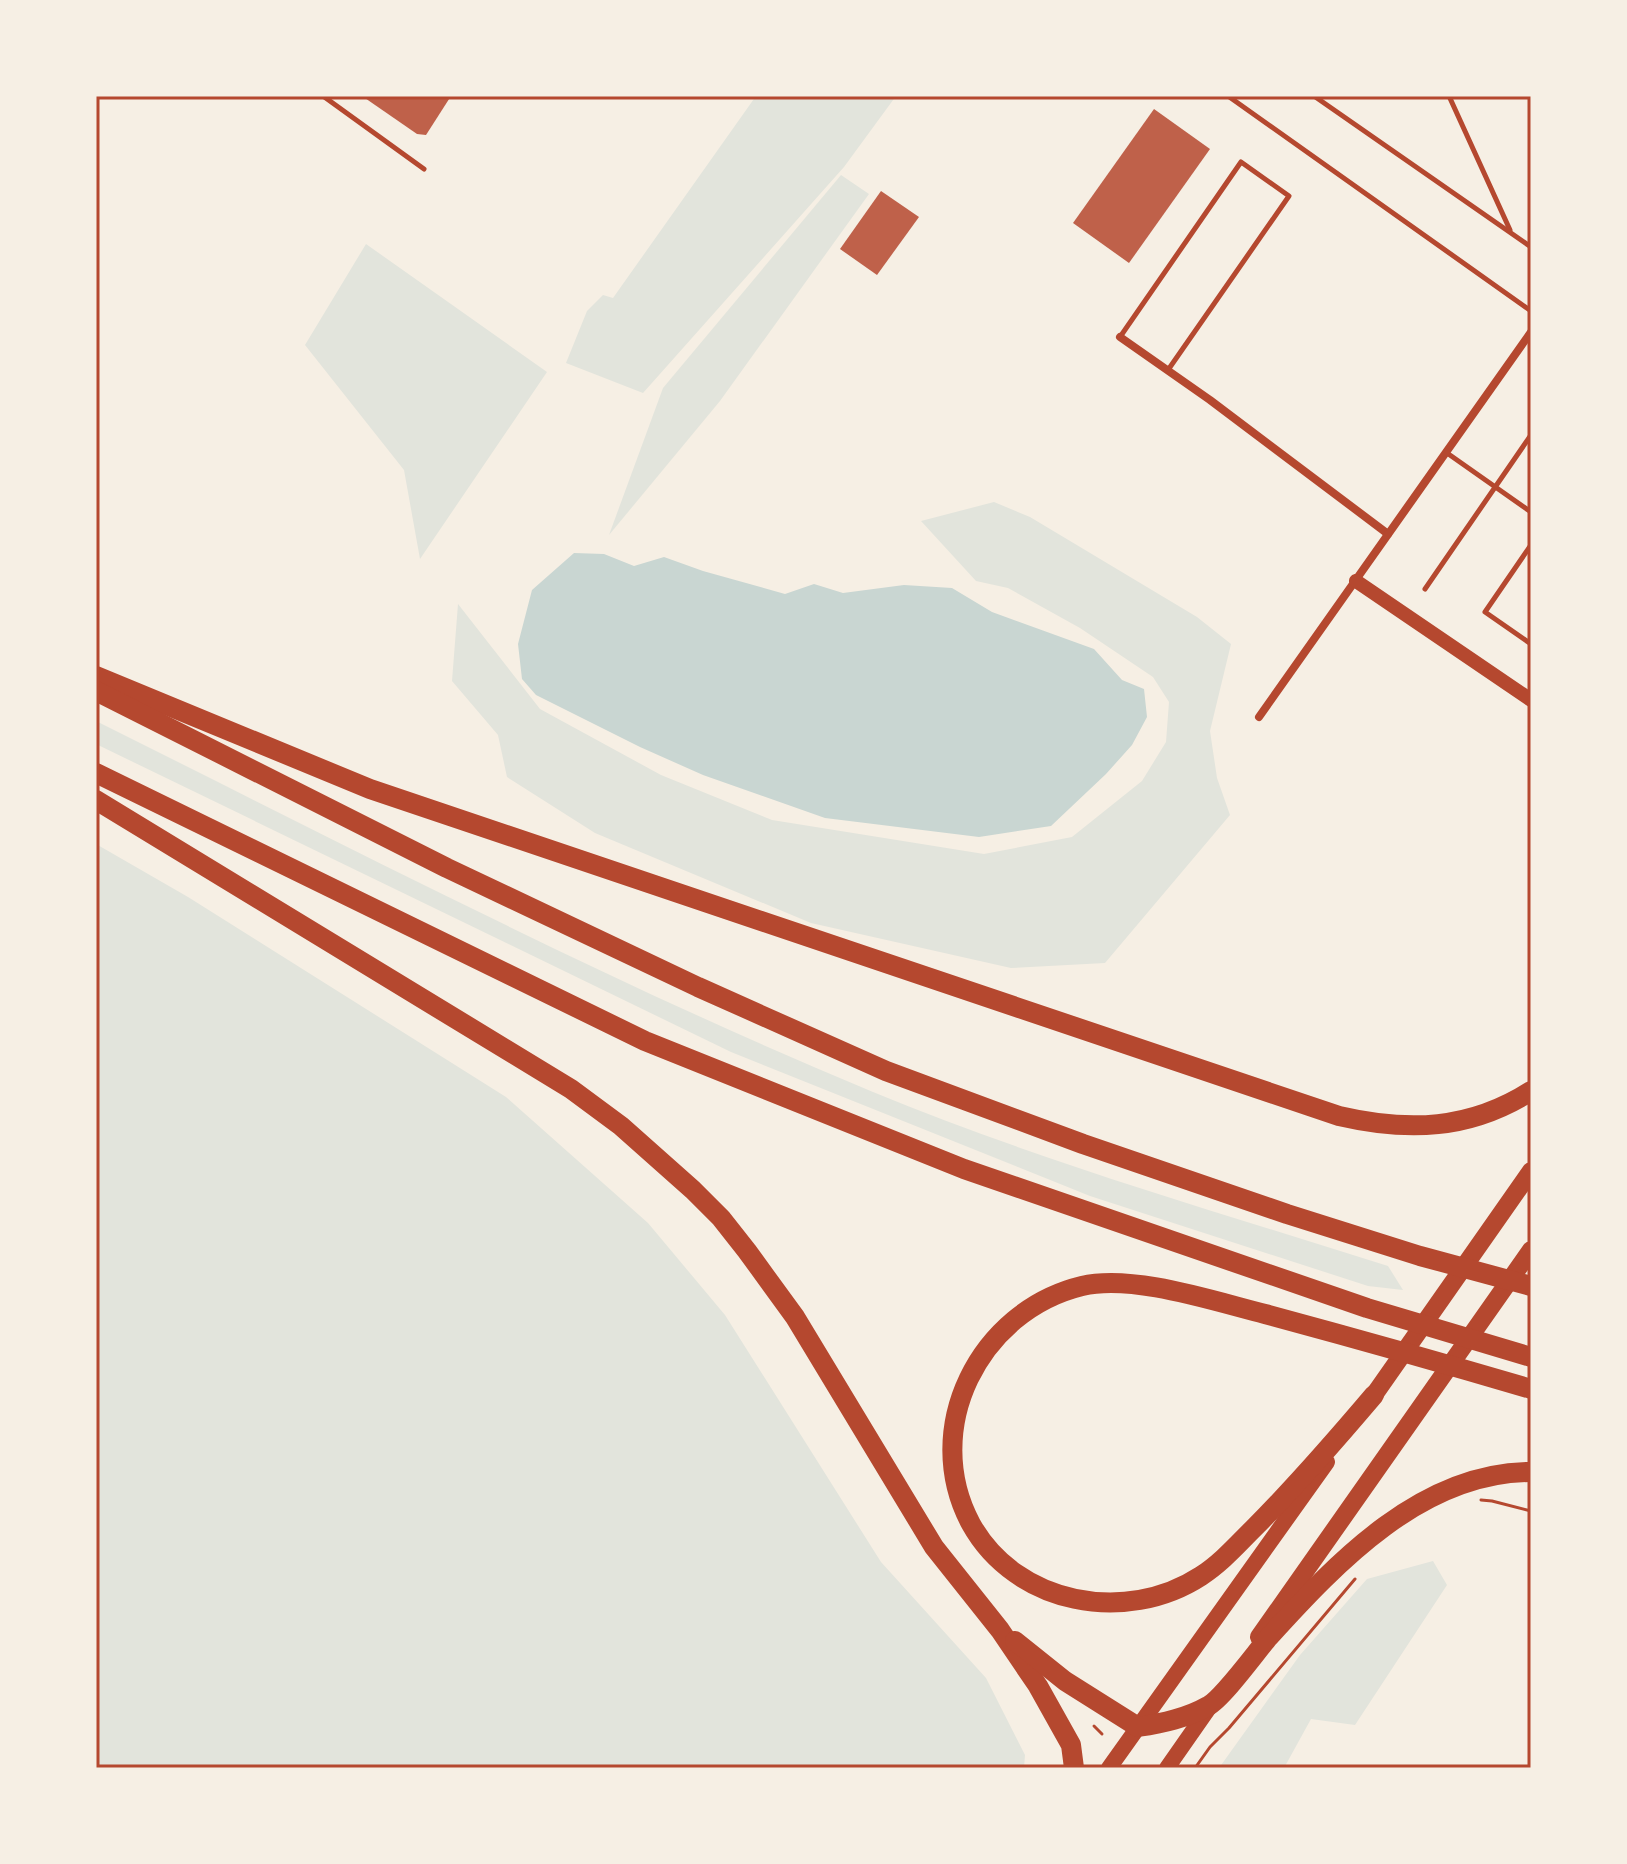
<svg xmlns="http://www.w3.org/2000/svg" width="1627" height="1864" viewBox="0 0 1627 1864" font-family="'Noto Sans',sans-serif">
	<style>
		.green { fill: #e2e4dc }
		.water { fill: #c9d6d2 }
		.building { fill: #bf614a }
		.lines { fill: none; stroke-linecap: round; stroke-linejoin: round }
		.path { stroke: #b5482f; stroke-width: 3 }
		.service { stroke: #b5482f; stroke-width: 5 }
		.minor { stroke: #b5482f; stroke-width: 8 }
		.tertiary { stroke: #b5482f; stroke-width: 14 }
		.secondary { stroke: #b5482f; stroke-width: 16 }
		.primary { stroke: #b5482f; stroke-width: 18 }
		.motorway { stroke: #b5482f; stroke-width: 20 }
		.neatline { fill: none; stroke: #b5482f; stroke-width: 3 }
	</style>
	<rect width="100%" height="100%" fill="#f6efe4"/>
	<g class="green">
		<path d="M756 96H896L844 167 643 393 566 363 587 311 603 295 613 298Z"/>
		<path d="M841 175 869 194 720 401 609 535 663 388Z"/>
		<path d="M366 244 547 372 420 559 404 470 305 345Z"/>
		<path d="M994 502 1030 517 1197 617 1231 644 1210 731 1217 778 1230 815 1105 963 1011 968 811 923 595 833 507 777 498 735 452 681 458 604 540 709 661 775 772 820 984 854 1072 837 1142 781 1166 742 1169 702 1153 677 1080 628 1008 588 976 581 921 521Z"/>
		<path d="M96 721C353 849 608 982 873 1092 1040 1161 1215 1211 1388 1266L1403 1290 1368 1286 1090 1196 731 1052 96 744Z"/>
		<path d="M96 844 188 897 506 1097 648 1223 725 1315 881 1562 986 1678 1025 1755 1024 1768H96Z"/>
		<path d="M1433 1561 1447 1585 1355 1725 1311 1719 1284 1768H1219L1300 1655 1367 1579Z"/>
	</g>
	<path class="water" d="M574 553 604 554 634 566 664 557 703 571 785 594 814 584 843 593 904 585 952 588 992 612 1094 649 1122 680 1144 689 1147 717 1132 745 1106 774 1051 826 979 837 825 818 703 775 640 747 536 695 522 679 518 644 532 590Z"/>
	<g class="building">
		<path d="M362 96H451L426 135 417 134Z"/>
		<path d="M1154 109 1210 149 1129 263 1073 223Z"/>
		<path d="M881 191 919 217 877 275 840 249Z"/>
	</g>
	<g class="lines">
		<g class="path">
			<path d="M1481 1500 1492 1501 1531 1511"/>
			<path d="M1094 1726 1102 1734"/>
			<path d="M1195 1768 1210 1747 1229 1728 1355 1579"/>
		</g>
		<g class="service">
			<path d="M323 96 424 169"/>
			<path d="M1228 96 1531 311"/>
			<path d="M1314 96 1531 247"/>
			<path d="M1449 96 1510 230"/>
			<path d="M1120 337 1241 162 1289 196 1168 370"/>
			<path d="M1447 453 1531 512"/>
			<path d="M1531 545 1485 612 1531 644"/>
			<path d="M1425 589 1531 435"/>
		</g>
		<g class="minor">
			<path d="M1120 337 1210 400 1388 534"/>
			<path d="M1259 717 1531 332"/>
		</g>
		<path class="tertiary" d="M1356 581 1531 700"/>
		<g class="secondary">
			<path d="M1109 1768 1327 1462"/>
			<path d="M1167 1768 1211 1705"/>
		</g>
		<g class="primary">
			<path d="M1374 1395 1531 1171"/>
			<path d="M1259 1637 1531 1250"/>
		</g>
		<g class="motorway">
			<path d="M96 676 370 789 1339 1116C1408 1132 1470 1130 1531 1091"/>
			<path d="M96 691 447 868 698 987 886 1071 1083 1144 1287 1214 1420 1256 1531 1286"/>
			<path d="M96 773 645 1041 964 1169 1367 1308 1531 1357"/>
			<path d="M96 800 571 1089 621 1126 693 1190 721 1218 747 1251 795 1317 934 1547 1000 1630 1038 1686 1071 1745 1074 1768"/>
			<path d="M1374 1395C1335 1441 1296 1486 1253 1529 1236 1546 1221 1563 1201 1576 1126 1625 1016 1605 971 1524 920 1429 979 1311 1082 1286 1133 1274 1213 1301 1265 1314 1354 1338 1443 1363 1531 1389"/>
			<path d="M1015 1641 1065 1681 1138 1727C1163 1723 1187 1718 1208 1706 1223 1698 1256 1652 1269 1637 1337 1562 1422 1472 1531 1472"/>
		</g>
	</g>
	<rect width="1627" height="1864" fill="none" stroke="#f6efe4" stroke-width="196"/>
	<rect x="98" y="98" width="1431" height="1668" class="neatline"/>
</svg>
